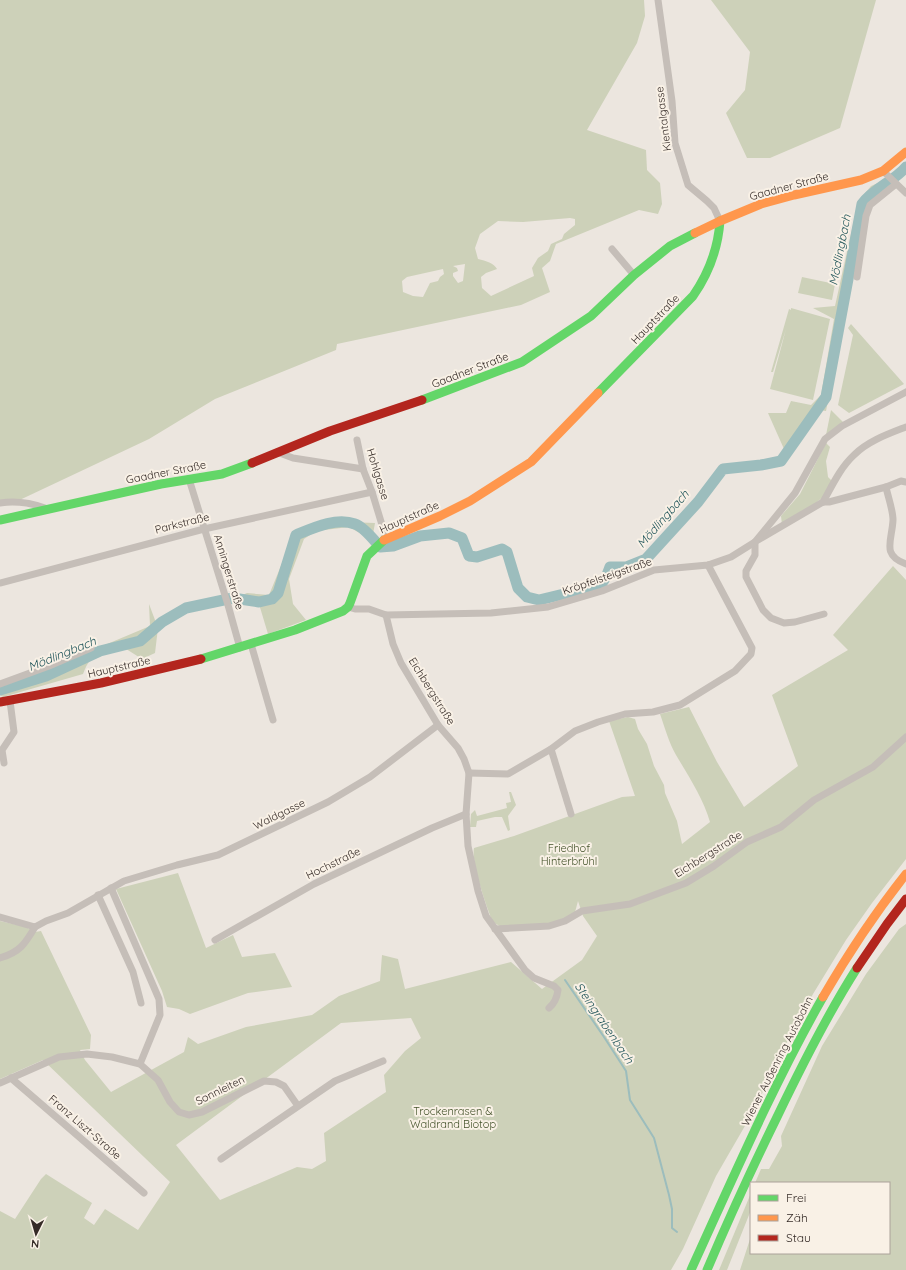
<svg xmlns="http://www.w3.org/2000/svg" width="906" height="1270" viewBox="0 0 906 1270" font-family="Quicksand,sans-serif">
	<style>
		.green { fill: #cdd1b9; fill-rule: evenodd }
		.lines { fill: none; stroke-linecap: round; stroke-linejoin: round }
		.stream { stroke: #9cbdbd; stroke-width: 2 }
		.river { stroke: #9cbdbd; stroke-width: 11 }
		.street { stroke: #c5beb8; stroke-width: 7 }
		.fast { stroke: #63d668; stroke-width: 9 }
		.slow { stroke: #ff974d; stroke-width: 9 }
		.jam { stroke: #b3261e; stroke-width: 9 }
		.labels { text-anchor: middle; stroke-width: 4; stroke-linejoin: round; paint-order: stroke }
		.street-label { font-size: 11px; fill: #352b27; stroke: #f9f1e6 }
		.park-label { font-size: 11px; fill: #44532b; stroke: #f9f1e6 }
		.water-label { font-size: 12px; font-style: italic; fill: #1c5257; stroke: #f9f1e6 }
	</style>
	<rect width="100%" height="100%" fill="#ece6df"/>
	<g class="green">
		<path d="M0 0H644L645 16 637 43 587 130 646 150 647 170 660 183 662 204 658 214 639 210 556 244 550 261 542 268 550 292 521 305 337 344 336 350 215 399 149 439 9 505 0 506ZM570 218 575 219V225L564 234 562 239 551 244 548 251 538 258 532 268 534 276 491 296 482 288 481 277 486 273 497 269C494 263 486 261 478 259L475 248 480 234 498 221 523 222ZM465 264 463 281 458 283 453 276V273L458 271 457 268 453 266ZM443 269 444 274 440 277 438 281 430 283 423 297 413 296 403 292 402 281 407 277Z"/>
		<path d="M711 0H876L840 128 770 158H747L726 113 745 90 750 52Z"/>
		<path d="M885 180 890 184 877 193 864 207 865 217 826 411 813 409 784 449 768 413H786L791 401 811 405 821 395 834 319 813 308 835 306 858 202 871 186Z"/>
		<path d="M802 277 835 284 832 300 798 293Z"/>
		<path d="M791 308 830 319 813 400 770 389 786 329 773 372H771L789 309 791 310Z"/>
		<path d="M851 324 904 384 849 413 838 405 853 335 848 328Z"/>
		<path d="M831 410 844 423 826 435Z"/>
		<path d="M826 443 830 447 826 461 828 477 832 481 823 497 812 506 782 525 781 516 800 494Z"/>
		<path d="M347 522 375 523 372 540 349 527 316 531 304 539 289 579 293 604 306 620 268 634 259 604H236L240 596 247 593 269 595 294 534 320 527Z"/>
		<path d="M893 566 906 580V859L872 903 846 940 813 994 785 1046 753 1112 716 1176 683 1249 671 1270H0V1211L15 1219 41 1179 46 1174 92 1203 84 1218 94 1225 105 1209 138 1230 170 1182 43 1060 0 1079V921L26 927 35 932 41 931 91 1035 90 1049 80 1050 85 1060 111 1092 184 1052 188 1037 198 1044 246 1027 312 1015 339 996 380 981 382 955 398 959 405 989 511 962 542 989 582 960 597 936 583 916 578 901 574 916 549 926H500L496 924 492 920C486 905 471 862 474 848L514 836 622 797 635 796 609 721 628 717 635 719 638 729 647 744 654 766 664 785 665 793 677 821 682 844 710 822C703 798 689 777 676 755 669 743 665 728 660 714L689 707 717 762 744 807 798 766 772 695 848 650 833 635ZM411 1018 421 1038 405 1051 384 1075 386 1092 324 1133 326 1161 312 1169 297 1167 220 1200 176 1145 341 1023Z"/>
		<path d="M149 604 158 628 155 653 142 659 123 647C100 652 93 649 83 674L3 697 0 695V689L150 626Z"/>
		<path d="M509 792H511L516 805 508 816 510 830 508 831 502 817H495L477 821 476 827H470L471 814 475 810 477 816 507 808 506 803 511 802Z"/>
		<path d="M178 873 206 948 233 935 242 957 275 953 292 987 248 993 190 1014 179 1009 167 1007 162 991 116 889Z"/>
		<path d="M906 924V1270H740L751 1236V1253H889V1183H755L761 1169H769L782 1146 781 1136 822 1046 866 974 899 929Z"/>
		<path d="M751 1193V1210L727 1270H719Z"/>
	</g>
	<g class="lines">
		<path class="stream" d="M565 980 604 1037 626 1071 630 1100 654 1138 669 1195 672 1209V1228L677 1232"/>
		<path class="river" d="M0 690 46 676 100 651 140 641 162 622 186 608 233 598 259 602 272 599 278 593 296 535C313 528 336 517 355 524 364 527 374 540 380 547L393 546 420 536 449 533 462 538 469 556 477 557 502 549 507 552 518 588 527 597 539 600 601 585 607 575 610 567H626L646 559 698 502 723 469 761 465 781 461 826 397 862 204C874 188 893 182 906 167"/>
		<g class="street">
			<path d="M658 0 672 101 675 143 688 185 707 201 714 208 720 221"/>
			<path d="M883 171 906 193"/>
			<path d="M612 249 634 275"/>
			<path d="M857 277 866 216 870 205 896 184"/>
			<path d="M357 440 363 469 372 492 386 538"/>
			<path d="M277 452 293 458 363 469"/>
			<path d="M189 479 228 605 240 648"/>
			<path d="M886 487C888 497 893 510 893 520 892 541 881 555 906 564"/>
			<path d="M823 502C832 486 840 468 854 455 868 441 888 434 906 427"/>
			<path d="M0 503C14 501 31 503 45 508"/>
			<path d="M758 540 823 502H829L886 487 901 481 906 482"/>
			<path d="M755 542V555L746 571V577L763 610 771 618 784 623 795 622 824 614"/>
			<path d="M0 583 204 529 372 492"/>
			<path d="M348 607 355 609H369L386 615 491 613 548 607 602 591 654 570 708 565 731 557 755 542 795 493 825 439 842 426 906 392"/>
			<path d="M386 615 393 644 401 663 438 725 458 748 464 759 469 773 466 814 468 846 478 891 486 916 525 970 534 978 554 986 558 990C557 998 555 1003 549 1008"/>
			<path d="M251 644 273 720"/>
			<path d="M0 684 49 666 91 648"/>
			<path d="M551 749 571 814"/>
			<path d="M4 763 2 750 14 732 10 701"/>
			<path d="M469 773 508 774 551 749 575 731 598 722 625 714 653 712 680 705 735 671 751 654 752 648 708 565"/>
			<path d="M111 888 159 999 160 1015 140 1064"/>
			<path d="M98 895 133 972 141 1003"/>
			<path d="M0 917 35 927 46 921 68 913 124 881 177 865 218 855 328 802 370 777 438 725"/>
			<path d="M495 929 549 926 565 921 582 911 630 904 686 883 714 866 747 842 781 827 814 800 873 767 906 737"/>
			<path d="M215 940 314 884 432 828 466 814"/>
			<path d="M0 958C20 952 25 944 35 927"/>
			<path d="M11 1078 144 1193"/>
			<path d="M0 1083 59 1057 87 1054 112 1057 140 1064 158 1080 170 1102 179 1112 189 1115 202 1112 264 1081 276 1082 284 1086 298 1106"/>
			<path d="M221 1159 335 1081 383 1061"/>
		</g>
		<g class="fast">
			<path d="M598 393 693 296C709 273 718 249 720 221"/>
			<path d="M422 400 522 362 591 316 634 275 670 246 695 233"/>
			<path d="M0 520 161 484 222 474 252 463"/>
			<path d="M201 659 295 630 343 611 348 607 350 603 367 556 384 540"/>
			<path d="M691 1270C733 1178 773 1085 823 997"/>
			<path d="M707 1270C729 1218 753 1166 778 1115 802 1065 827 1015 857 968"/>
		</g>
		<g class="slow">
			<path d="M695 233 720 221 761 204 794 195 861 180 883 171 906 152"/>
			<path d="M384 540 440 516 470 501 531 462 598 393"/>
			<path d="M823 997C848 954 875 913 906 874"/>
		</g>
		<g class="jam">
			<path d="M252 463 330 431 422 400"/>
			<path d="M0 702 101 683 201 659"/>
			<path d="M857 968 887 924 906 899"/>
		</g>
	</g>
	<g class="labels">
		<g class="street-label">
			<text transform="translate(663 119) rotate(-97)" y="4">Kientalgasse</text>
			<text transform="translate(789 186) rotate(-15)" y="4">Gaadner Straße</text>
			<text transform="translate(655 319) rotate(-46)" y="4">Hauptstraße</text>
			<text transform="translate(470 370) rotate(-21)" y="4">Gaadner Straße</text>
			<text transform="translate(166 472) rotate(-11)" y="4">Gaadner Straße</text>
			<text transform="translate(378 474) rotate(73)" y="4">Hohlgasse</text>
			<text transform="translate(409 517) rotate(-24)" y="4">Hauptstraße</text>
			<text transform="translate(182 523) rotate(-14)" y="4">Parkstraße</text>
			<text transform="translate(229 572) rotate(73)" y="4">Anningerstraße</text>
			<text transform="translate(607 576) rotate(-19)" y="4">Kröpfelsteigstraße</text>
			<text transform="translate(119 667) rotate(-13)" y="4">Hauptstraße</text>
			<text transform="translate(432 691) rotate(58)" y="4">Eichbergstraße</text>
			<text transform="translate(279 814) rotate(-26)" y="4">Waldgasse</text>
			<text transform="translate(708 854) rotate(-32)" y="4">Eichbergstraße</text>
			<text transform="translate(333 863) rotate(-26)" y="4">Hochstraße</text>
			<text transform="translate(777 1061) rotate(-63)" y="4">Wiener Außenring Autobahn</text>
			<text transform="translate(220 1090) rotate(-26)" y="4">Sonnleiten</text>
			<text transform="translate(85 1127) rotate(41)" y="4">Franz Liszt-Straße</text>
		</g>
		<g class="park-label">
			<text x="569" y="852">Friedhof<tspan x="569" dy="13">Hinterbrühl</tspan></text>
			<text x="453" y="1115">Trockenrasen &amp;<tspan x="453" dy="13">Waldrand Biotop</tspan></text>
		</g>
		<g class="water-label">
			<text transform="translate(840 250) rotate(-79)" y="4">Mödlingbach</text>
			<text transform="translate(663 519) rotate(-49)" y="4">Mödlingbach</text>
			<text transform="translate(62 654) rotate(-22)" y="4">Mödlingbach</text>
			<text transform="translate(604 1023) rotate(56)" y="4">Steingrabenbach</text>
		</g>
	</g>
	<rect x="750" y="1182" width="140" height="72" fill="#f9f1e6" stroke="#aba29a"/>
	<rect x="758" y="1195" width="20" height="6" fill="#63d668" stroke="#aba29a"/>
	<text x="786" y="1202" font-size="12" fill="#352b27">Frei</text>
	<rect x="758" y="1215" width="20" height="6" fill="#ff974d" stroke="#aba29a"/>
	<text x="786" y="1222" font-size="12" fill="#352b27">Zäh</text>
	<rect x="758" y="1235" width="20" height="6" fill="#b3261e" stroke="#aba29a"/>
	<text x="786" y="1242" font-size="12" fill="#352b27">Stau</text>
	<g transform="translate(36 1234) rotate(185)" stroke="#f9f1e6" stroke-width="3" paint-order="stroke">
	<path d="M0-3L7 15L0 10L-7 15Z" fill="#352b27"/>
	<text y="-6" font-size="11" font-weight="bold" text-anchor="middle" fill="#352b27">N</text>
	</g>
</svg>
